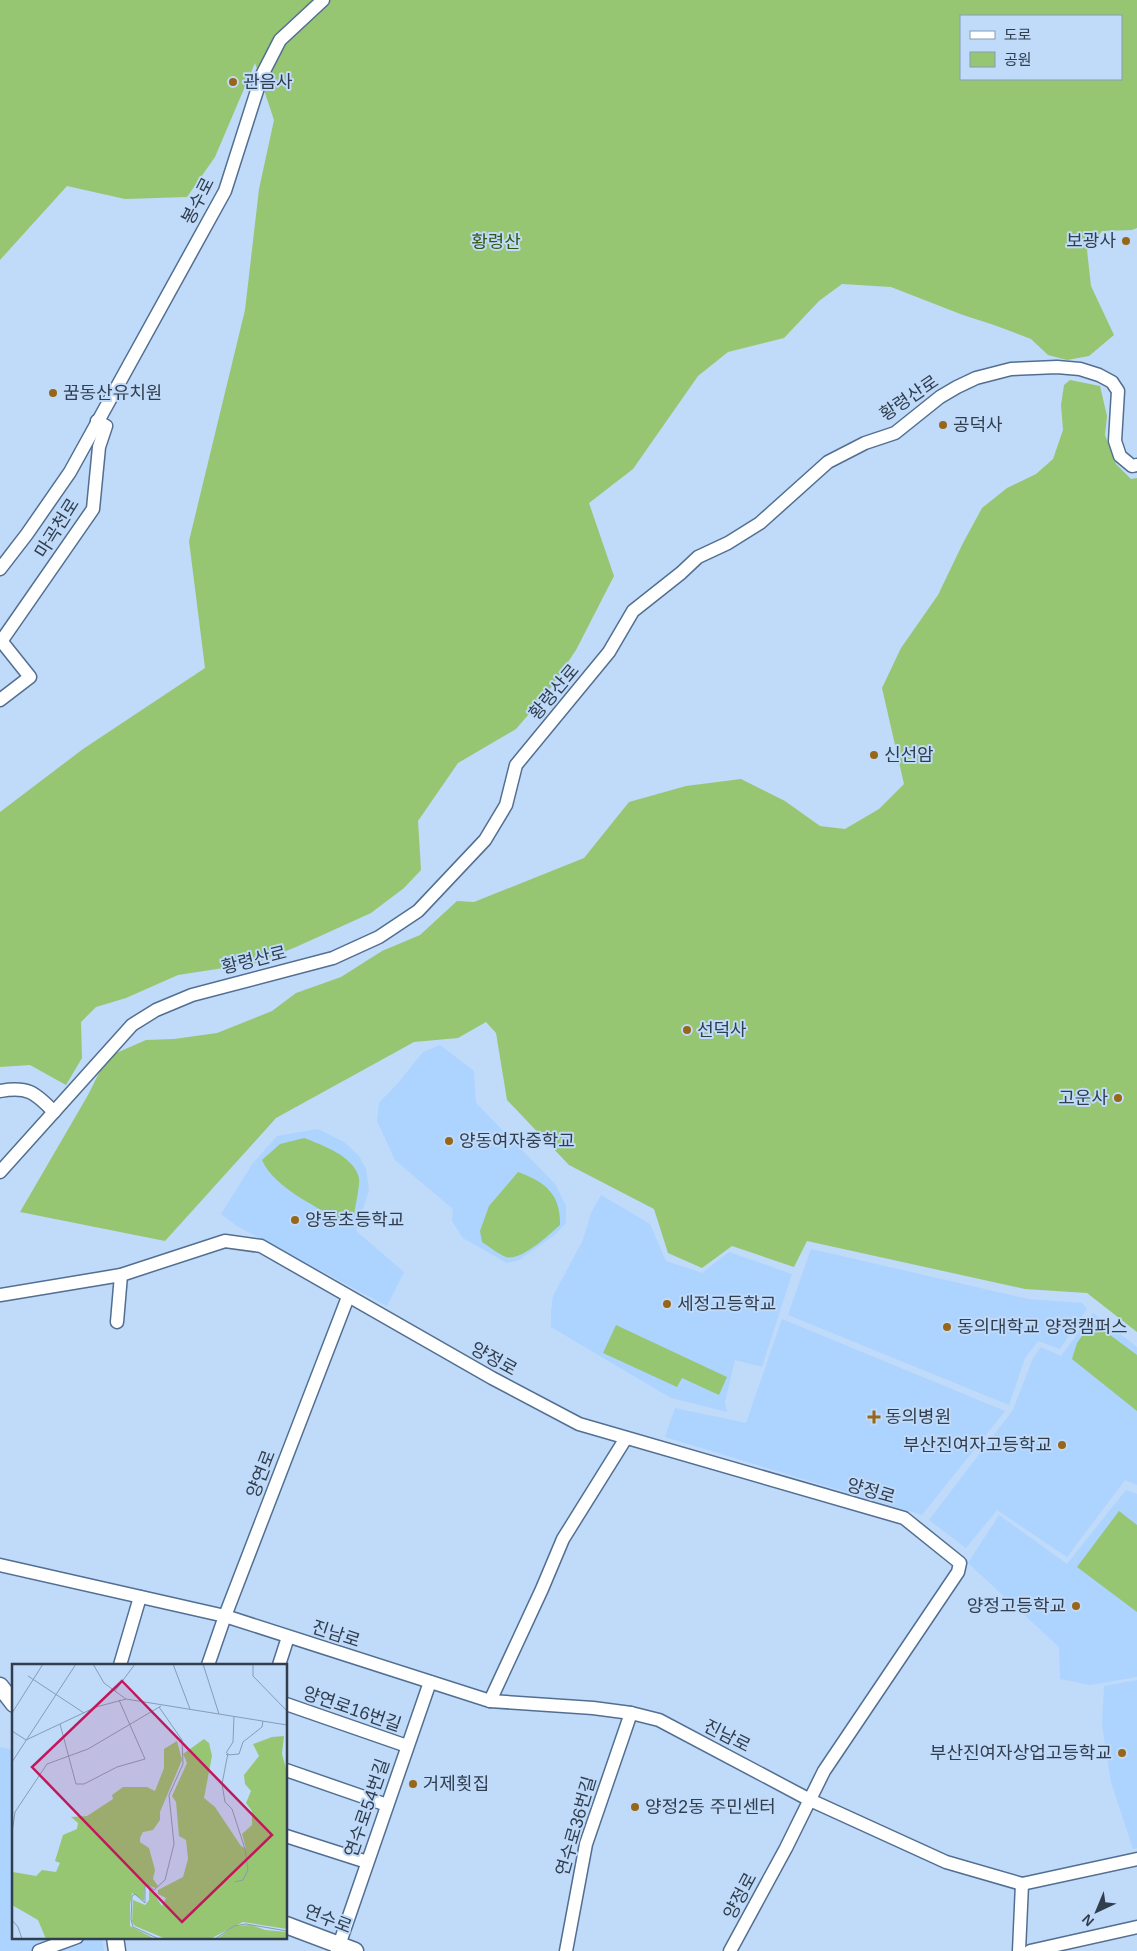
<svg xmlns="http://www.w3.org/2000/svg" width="1137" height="1951" viewBox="0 0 1137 1951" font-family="Helvetica,'Noto Sans KR',sans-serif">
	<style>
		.built { fill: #add3ff }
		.green { fill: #96c672; fill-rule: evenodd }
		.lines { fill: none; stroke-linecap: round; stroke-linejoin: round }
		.minor-casing { stroke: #526f92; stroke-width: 15 }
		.major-casing { stroke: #526f92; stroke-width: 19 }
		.minor { stroke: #fff; stroke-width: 12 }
		.major { stroke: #fff; stroke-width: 16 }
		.poi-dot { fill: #976618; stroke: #c0daf9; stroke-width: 2 }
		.labels { text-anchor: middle; stroke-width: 4; stroke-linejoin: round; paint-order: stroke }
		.poi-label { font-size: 18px; fill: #313e4e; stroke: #c0daf9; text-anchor: start }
		.street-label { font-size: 18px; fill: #313e4e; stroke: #c0daf9 }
		.park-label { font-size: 18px; fill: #335510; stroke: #c0daf9 }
		.inset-road { fill: none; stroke: #879cb5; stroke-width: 1 }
		.view { fill: #c2185b; fill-opacity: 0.15; stroke: #c2185b; stroke-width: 2.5 }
		.inset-edge { fill: none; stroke: #313e4e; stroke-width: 2.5 }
	</style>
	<rect width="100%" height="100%" fill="#c0daf9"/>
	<g class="built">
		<path d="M440 1045 474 1071 476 1103 555 1184 566 1206V1223L553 1236 519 1260 507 1263 463 1238 452 1221 453 1209 395 1160 377 1121 379 1103 398 1083 423 1052Z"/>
		<path d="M318 1129 344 1142 359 1156 366 1169 369 1190 356 1231 404 1272 387 1306 237 1226 221 1214 253 1163 277 1136Z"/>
		<path d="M601 1195 650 1224 666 1261 702 1273 729 1252 792 1274 762 1367 735 1360 725 1402 727 1412 671 1398 551 1327V1312L553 1296 583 1240 591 1213Z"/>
		<path d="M811 1249 1028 1299 1082 1303 1087 1309 1060 1349 1038 1341 1025 1358 1009 1405 788 1315Z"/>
		<path d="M1093 1313 1137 1347V1485L1125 1480 1067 1557 997 1510 966 1548 929 1520 1013 1410 1033 1358 1041 1347 1061 1356Z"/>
		<path d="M782 1319 1005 1411 922 1515 665 1437 675 1408 746 1423Z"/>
		<path d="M1126 1490 1137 1494V1677L1090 1685 1060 1679 1059 1647 968 1563 999 1515 1067 1564Z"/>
		<path d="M1137 1680V1848L1133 1849 1111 1782 1102 1725 1104 1686Z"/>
		<path d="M0 1747 14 1750V1937H102L104 1951H0Z"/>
	</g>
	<g class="green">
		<path d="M0 0H1137V228L1132 230 1102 231 1087 250 1091 286 1114 335 1089 356 1067 360 1048 355 1031 339 994 325 963 315 891 287 842 284 819 301 784 338 728 352 698 376 633 469 589 503 614 576 576 650 548 692 516 729 458 763 418 821 421 870 404 888 371 913 296 947 256 963 178 975 126 998 96 1007 81 1022 82 1058 66 1085 30 1065 0 1067V812L83 749 205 668 189 541 245 310 259 189 274 120 255 63 215 157 187 197 125 199 67 186 0 260ZM961 16H1121V79H961Z"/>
		<path d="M1070 380 1100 386 1107 416 1105 435 1116 464 1131 479 1137 478V1332L1087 1293 1025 1289 807 1241 794 1267 732 1246 702 1268 668 1253 654 1209 569 1165 507 1100 496 1033 486 1022 458 1038 414 1042 276 1118 165 1241 20 1212 88 1095 100 1071 114 1054 146 1040 174 1039 217 1033 272 1011 296 993 341 977 382 951 420 935 457 901 474 902 584 858 629 802 686 786 741 779 785 801 820 826 845 829 879 809 904 784 882 688 901 648 938 595 963 543 982 508 1007 488 1036 474 1053 459 1063 430 1061 405 1064 385Z"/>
		<path d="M304 1138C322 1145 354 1156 359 1178 360 1187 355 1206 354 1216L345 1223C319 1208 274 1188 262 1160L280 1144Z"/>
		<path d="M518 1172C545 1182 561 1194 560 1225 550 1234 520 1262 506 1257 498 1254 490 1247 482 1242L480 1231 489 1206Z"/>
		<path d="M616 1325 727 1377 719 1395 682 1378 677 1387 603 1353Z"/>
		<path d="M1098 1326 1137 1355V1411L1072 1359 1077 1343 1088 1327Z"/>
		<path d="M1119 1511 1137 1525V1612L1077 1567Z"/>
	</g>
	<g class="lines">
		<g class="minor-casing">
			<g id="minor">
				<path d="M0 569 27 534 70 472 225 191 262 75 280 40 323 0"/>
				<path d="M0 643 93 509 99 447 106 426 97 421"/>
				<path d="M0 700 30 677 2 642"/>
				<path d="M0 1091C27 1086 35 1092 54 1112"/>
				<path d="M0 1172 132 1025 156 1010 192 995 333 958 379 937 418 911 485 840 506 805 516 765 609 652 633 611 681 573 698 557 728 543 760 523 828 462 865 443 895 433 940 397 957 387 976 378 1011 369 1057 367 1080 369 1099 375 1112 382 1118 391 1115 441 1120 456 1132 466 1137 465"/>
				<path d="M0 1295 121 1275 225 1241 261 1246 492 1378 579 1424 904 1518 960 1563 958 1572 824 1771 786 1848 730 1951"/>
				<path d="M117 1322 121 1275"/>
				<path d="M0 1565 225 1616 490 1701 593 1708 631 1713 659 1720 810 1800 946 1862 1022 1884 1137 1859"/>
				<path d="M120 1665 140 1597"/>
				<path d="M208 1665 225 1616 348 1297"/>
				<path d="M279 1665 288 1637"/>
				<path d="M490 1701 542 1589 563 1539 626 1438"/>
				<path d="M286 1704 407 1746"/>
				<path d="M286 1770 387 1805"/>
				<path d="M286 1836 367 1862"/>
				<path d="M39 1951 77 1937"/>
				<path d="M337 1951 430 1682"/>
				<path d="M566 1951 586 1844 631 1713"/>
				<path d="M1019 1951 1022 1884"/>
				<path d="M1030 1951 1137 1927"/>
			</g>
		</g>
		<g class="major-casing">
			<g id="major">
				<path d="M0 1686 14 1704"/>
				<path d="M286 1925 355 1951"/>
				<path d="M115 1937 117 1951"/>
			</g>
		</g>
		<use href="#minor" class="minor"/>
		<use href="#major" class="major"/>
	</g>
	<g class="poi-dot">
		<circle cx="233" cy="82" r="5"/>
		<circle cx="1126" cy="241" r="5"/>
		<circle cx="53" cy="393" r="5"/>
		<circle cx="943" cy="425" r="5"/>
		<circle cx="874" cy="755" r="5"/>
		<circle cx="687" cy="1030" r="5"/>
		<circle cx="1118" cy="1098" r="5"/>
		<circle cx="449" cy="1141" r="5"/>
		<circle cx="295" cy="1220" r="5"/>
		<circle cx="667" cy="1304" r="5"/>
		<circle cx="947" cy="1327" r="5"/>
		<path d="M871.5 1409.5h5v5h5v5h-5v5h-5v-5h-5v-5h5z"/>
		<circle cx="1062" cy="1445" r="5"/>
		<circle cx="1076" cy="1606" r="5"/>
		<circle cx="1122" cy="1753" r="5"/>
		<circle cx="413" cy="1784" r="5"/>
		<circle cx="635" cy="1807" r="5"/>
	</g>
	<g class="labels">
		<g class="poi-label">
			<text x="243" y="88">관음사</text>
			<text x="1116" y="247" text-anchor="end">보광사</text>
			<text x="63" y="399">꿈동산유치원</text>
			<text x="953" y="431">공덕사</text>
			<text x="884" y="761">신선암</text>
			<text x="697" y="1036">선덕사</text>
			<text x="1108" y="1104" text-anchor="end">고운사</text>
			<text x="459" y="1147">양동여자중학교</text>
			<text x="305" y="1226">양동초등학교</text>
			<text x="677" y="1310">세정고등학교</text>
			<text x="957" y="1333">동의대학교 양정캠퍼스</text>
			<text x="885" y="1423">동의병원</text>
			<text x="1052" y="1451" text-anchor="end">부산진여자고등학교</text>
			<text x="1066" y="1612" text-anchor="end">양정고등학교</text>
			<text x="1112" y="1759" text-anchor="end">부산진여자상업고등학교</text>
			<text x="423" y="1790">거제횟집</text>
			<text x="645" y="1813">양정2동 주민센터</text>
		</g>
		<g class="street-label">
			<text transform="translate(198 201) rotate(-63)" y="6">봉수로</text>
			<text transform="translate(909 398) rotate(-34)" y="6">황령산로</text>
			<text transform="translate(57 528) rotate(-58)" y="6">마곡천로</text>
			<text transform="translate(554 692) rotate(-50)" y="6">황령산로</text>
			<text transform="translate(254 960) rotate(-14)" y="6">황령산로</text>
			<text transform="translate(494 1359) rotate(29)" y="6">양정로</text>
			<text transform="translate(261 1474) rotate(-69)" y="6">양연로</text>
			<text transform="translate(871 1491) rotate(16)" y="6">양정로</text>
			<text transform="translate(336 1634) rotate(18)" y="6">진남로</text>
			<text transform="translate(352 1709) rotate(19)" y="6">양연로16번길</text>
			<text transform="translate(727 1736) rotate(27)" y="6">진남로</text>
			<text transform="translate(367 1808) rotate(-71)" y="6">연수로54번길</text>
			<text transform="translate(576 1826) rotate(-74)" y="6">연수로36번길</text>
			<text transform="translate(740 1896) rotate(-62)" y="6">양정로</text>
			<text transform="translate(328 1919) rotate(21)" y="6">연수로</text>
		</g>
		<g class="park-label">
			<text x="496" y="248">황령산</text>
		</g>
	</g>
	<g transform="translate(12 1664)">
		<rect width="275" height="275" fill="#c0daf9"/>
		<path d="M272 72 270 90 275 108V265L231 258 198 275H154L123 262 120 258 121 236 133 241 137 236V223L150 242 154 234 146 230V226L171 213 176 195 174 176 167 172 164 138 160 132 175 99 171 90 192 75 197 79 200 92 192 134 203 143 229 182 234 185 230 170 240 161V147L234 139 239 127 233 120 232 111 247 92 241 80 260 73ZM165 77 170 96 148 148V156L141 166 131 168 128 174V178L137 184 143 206 141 215 146 222 143 224 133 220 132 237 120 229 118 241V262L143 275H34L26 256 0 241 1 208 24 212 30 206 44 208 48 199 43 197 51 171 65 165 66 159 59 153 75 152 101 135 100 131 111 123H135L143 127 152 104V85ZM239 261 253 266 275 268V275H205L222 262Z" fill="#96c672"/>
		<path class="inset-road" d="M81 0 92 19 114 35M161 0 178 45M191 0 207 50M241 0V12L275 47M16 12 72 49M103 27 123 0M0 49 31 0M48 60 64 120H72L105 103 133 95 107 36M0 67 14 76M14 76 84 43 114 35 275 61M214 89 221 78 222 52M214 91 216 89 210 120 213 138 220 145 233 185 236 206 231 216 223 218M216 91 227 90 231 78 250 63 251 57M0 98 64 0M0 169 3 148 35 100 76 85 149 42M0 256 6 263 10 275M147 275 121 263 119 255 120 232 123 230 133 239V222L136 221 142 226 153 216 162 180 157 131 171 100 170 76 147 43M203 275 222 262 234 260 275 267"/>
		<path class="view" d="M110 17 260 171 170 258 20 103Z"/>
		<rect width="275" height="275" class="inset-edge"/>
	</g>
	<rect x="960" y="15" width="162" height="65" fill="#c0daf9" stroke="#879cb5"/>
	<rect x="970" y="31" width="25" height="8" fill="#ffffff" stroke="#879cb5"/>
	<text x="1004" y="40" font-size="15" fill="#313e4e">도로</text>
	<rect x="970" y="52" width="25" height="15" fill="#96c672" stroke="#879cb5"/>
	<text x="1004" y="65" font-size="15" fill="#313e4e">공원</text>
	<g transform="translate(1097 1911) rotate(224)" stroke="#c0daf9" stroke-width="4" paint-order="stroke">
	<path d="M0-4L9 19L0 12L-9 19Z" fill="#313e4e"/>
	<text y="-8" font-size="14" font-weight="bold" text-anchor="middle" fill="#313e4e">N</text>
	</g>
</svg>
